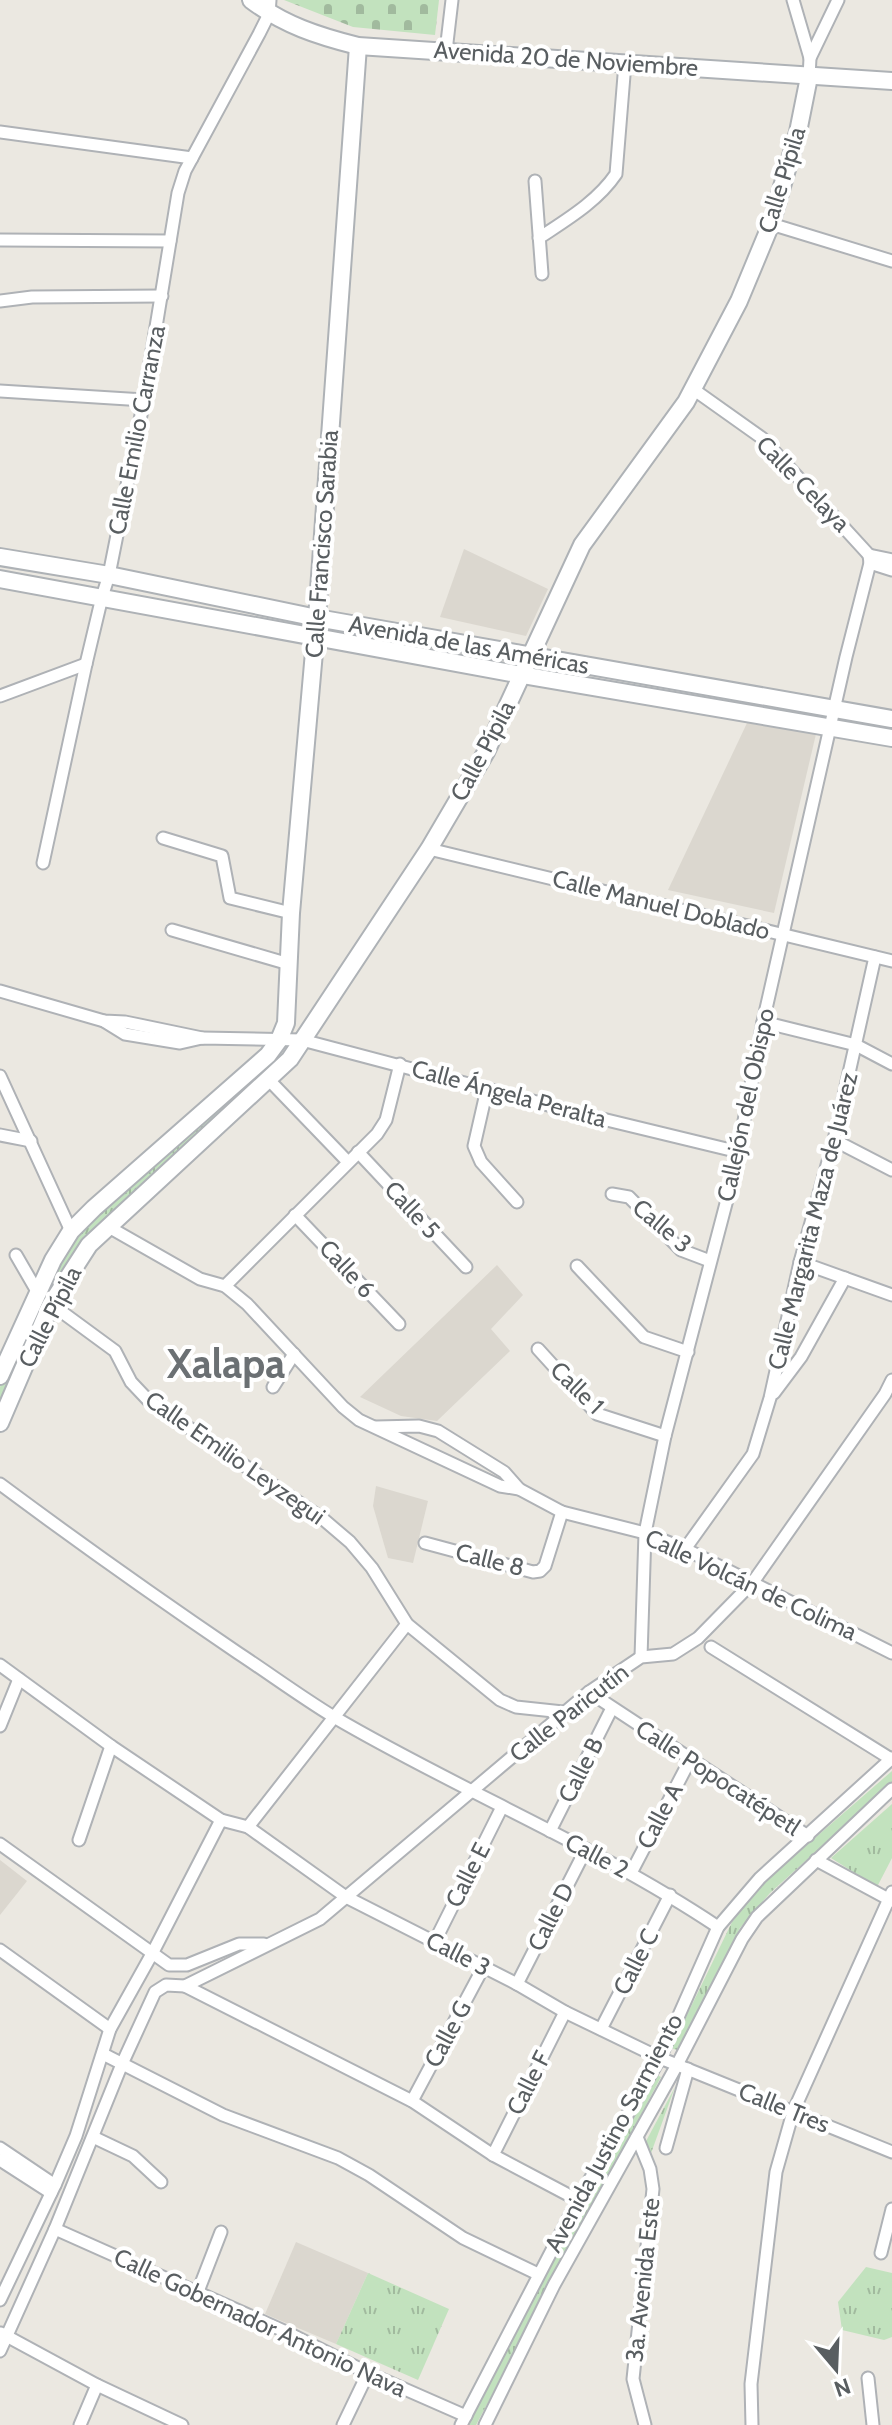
<svg xmlns="http://www.w3.org/2000/svg" width="892" height="2425" viewBox="0 0 892 2425" font-family="Cabin,sans-serif">
	<style>
		.education { fill: #dbd7cf }
		.grass { fill: url(#grass-tufts) }
		.cemetery { fill: url(#cemetery-stones) }
		.lines { fill: none; stroke-linecap: round; stroke-linejoin: round }
		.street-casing { stroke: #afb2b6; stroke-width: 15 }
		.secondary-casing { stroke: #aeb2b6; stroke-width: 20 }
		.street { stroke: #fff; stroke-width: 11 }
		.secondary { stroke: #fff; stroke-width: 16 }
		.labels { text-anchor: middle; stroke-width: 8; stroke-linejoin: round; paint-order: stroke }
		.street-label { font-size: 24px; fill: #595e61; stroke: #fff }
		.town-label { font-size: 40px; font-weight: bold; fill: #6b7073; stroke: #fff }
	</style>
	<defs>
		<pattern id="grass-tufts" width="24" height="20" patternUnits="userSpaceOnUse" patternTransform="scale(2)"><rect width="24" height="20" fill="#c2e2be"/><path d="M3 7l-1-3M5 7V3M7 7l1-3M15 17l-1-3M17 17v-4M19 17l1-3" fill="none" stroke="#a1ba9e"/></pattern>
		<pattern id="cemetery-stones" width="16" height="16" patternUnits="userSpaceOnUse" patternTransform="scale(2)"><rect width="16" height="16" fill="#c2e2be"/><path d="M2 7V4a2 2 0 0 1 4 0v3zM10 15v-3a2 2 0 0 1 4 0v3z" fill="#a1ba9e"/></pattern>
	</defs>
	<rect width="100%" height="100%" fill="#ebe8e1"/>
	<g class="education">
		<path d="M464 549 548 589 526 636 440 617Z"/>
		<path d="M747 723 816 734 774 913 668 890Z"/>
		<path d="M497 1265 523 1295 491 1329 510 1351 437 1421 401 1416 360 1397Z"/>
		<path d="M376 1486 428 1501 413 1563 388 1558 373 1506Z"/>
		<path d="M0 1860 27 1881 0 1915Z"/>
		<path d="M296 2242 368 2273 336 2344 265 2314Z"/>
	</g>
	<g class="grass">
		<path d="M266 1062 272 1068 84 1239 0 1405V1387L39 1300 61 1259 79 1234Z"/>
		<path d="M892 1771V1783L770 1893 740 1928 677 2050 671 2048 732 1922 762 1884Z"/>
		<path d="M892 1804V1858L877 1887 831 1858Z"/>
		<path d="M657 2075 661 2077 476 2425H467L567 2235Z"/>
		<path d="M675 2087 650 2156 645 2143Z"/>
		<path d="M866 2267 892 2273V2337L884 2340 842 2330 838 2302Z"/>
		<path d="M368 2273 449 2309 418 2380 336 2344Z"/>
	</g>
	<path class="cemetery" d="M284 0H439L435 35 353 27Z"/>
	<g class="lines">
		<g class="street-casing">
			<g id="street">
				<path d="M793 0 810 58"/>
				<path d="M446 51 452 0"/>
				<path d="M809 77 810 58 838 0"/>
				<path d="M0 132 192 158"/>
				<path d="M535 181 542 274"/>
				<path d="M771 224 892 261"/>
				<path d="M539 238C566 220 597 202 616 174L625 63"/>
				<path d="M0 240 170 241"/>
				<path d="M0 301 32 297 162 296"/>
				<path d="M693 389 762 438 869 555"/>
				<path d="M0 391 144 400"/>
				<path d="M869 555 892 560"/>
				<path d="M870 563 892 570"/>
				<path d="M0 696 86 664"/>
				<path d="M163 838 222 856 230 898 291 913"/>
				<path d="M429 849 892 961"/>
				<path d="M43 863 86 664 102 597 109 575 144 400 178 193 185 171 259 34 269 14 270 0"/>
				<path d="M172 930 289 964"/>
				<path d="M0 991 104 1021 125 1022 202 1038"/>
				<path d="M104 1021 125 1034 180 1043 202 1038 302 1040 586 1115 739 1152"/>
				<path d="M763 1022 856 1045 892 1064"/>
				<path d="M0 1076 71 1231"/>
				<path d="M269 1080 348 1162"/>
				<path d="M487 1089 474 1146 481 1162 517 1202"/>
				<path d="M0 1135 31 1141"/>
				<path d="M834 1140 892 1170"/>
				<path d="M358 1152 466 1267"/>
				<path d="M612 1194 629 1197 681 1250 710 1261"/>
				<path d="M295 1215 399 1324"/>
				<path d="M107 1226 200 1279 225 1286 247 1304 343 1407 359 1420 500 1486 519 1489 562 1512 645 1533 685 1549 892 1653"/>
				<path d="M16 1255 38 1293"/>
				<path d="M800 1262 892 1295"/>
				<path d="M577 1266 644 1337 688 1352"/>
				<path d="M225 1286 377 1134 386 1120 400 1064"/>
				<path d="M51 1304 115 1351 131 1382 148 1400 323 1519 350 1542 372 1568 407 1624 500 1700 516 1707 563 1712"/>
				<path d="M538 1349 597 1414 665 1436"/>
				<path d="M273 1387 294 1354"/>
				<path d="M774 1393 801 1357 845 1278"/>
				<path d="M376 1427 419 1426 438 1431 504 1472 519 1489"/>
				<path d="M0 1484C78 1542 157 1598 238 1653 270 1674 301 1697 334 1717 460 1791 597 1846 718 1927"/>
				<path d="M425 1543 533 1572 540 1571 545 1566 562 1512"/>
				<path d="M685 1549 753 1454 770 1398 800 1262 834 1140 875 957"/>
				<path d="M711 1647 891 1759"/>
				<path d="M641 1657 645 1533 665 1436 734 1173 763 1022 846 657 870 563 869 555"/>
				<path d="M0 1665 111 1746 221 1820 248 1827 346 1897 517 1984 565 2012 660 2058 892 2152"/>
				<path d="M589 1692 808 1836"/>
				<path d="M0 1726 19 1679"/>
				<path d="M248 1827 407 1624"/>
				<path d="M550 1831 612 1708"/>
				<path d="M79 1840 111 1746"/>
				<path d="M0 1844 169 1965H187L239 1944H264"/>
				<path d="M816 1860 892 1901"/>
				<path d="M631 1873 690 1760"/>
				<path d="M434 1943 502 1807"/>
				<path d="M0 1950 110 2029"/>
				<path d="M517 1984 586 1849"/>
				<path d="M185 1986 412 2101 493 2155 578 2200"/>
				<path d="M601 2029 670 1895"/>
				<path d="M103 2054 223 2115 338 2158 369 2175 463 2238 538 2274"/>
				<path d="M412 2101 483 1968"/>
				<path d="M93 2137 133 2156 161 2182"/>
				<path d="M637 2137 650 2169 653 2189 633 2379 645 2425"/>
				<path d="M0 2148 55 2185"/>
				<path d="M666 2148 688 2069"/>
				<path d="M493 2155 565 2012"/>
				<path d="M0 2160 51 2193"/>
				<path d="M55 2229 284 2331 368 2373 466 2416"/>
				<path d="M881 2253 892 2209"/>
				<path d="M197 2294 221 2232"/>
				<path d="M0 2300 55 2185 76 2136 110 2029 153 1952 221 1820"/>
				<path d="M1 2333 97 2385 182 2425"/>
				<path d="M0 2351 55 2229 122 2064 155 1992 166 1985 185 1986 320 1919 589 1692 641 1657 673 1654 698 1638 753 1582 885 1394 892 1380"/>
				<path d="M868 2378 873 2425"/>
				<path d="M80 2425 97 2385"/>
				<path d="M343 2425 368 2373"/>
				<path d="M461 2425 578 2200 660 2058 718 1927 760 1878 892 1758"/>
				<path d="M485 2425 554 2285 677 2065 742 1939 757 1917 892 1789"/>
				<path d="M752 2425 751 2384 776 2172 793 2112 892 1892"/>
			</g>
		</g>
		<g class="secondary-casing">
			<g id="secondary">
				<path d="M251 0C284 25 318 36 358 46L892 81"/>
				<path d="M0 557 109 575 317 618 892 719"/>
				<path d="M0 579 522 675 892 738"/>
				<path d="M0 1376 53 1260 71 1231 94 1208 268 1055 279 1040 286 1023 291 913 317 618 358 46"/>
				<path d="M0 1423 51 1304 89 1245 290 1059 429 849 486 752 582 545 686 402 739 301 771 224 798 132 809 77"/>
			</g>
		</g>
		<use href="#street" class="street"/>
		<use href="#secondary" class="secondary"/>
	</g>
	<g class="labels">
		<g class="street-label">
			<text transform="translate(566 59) rotate(4)" y="8">Avenida 20 de Noviembre</text>
			<text transform="translate(782 180) rotate(-73)" y="8">Calle Pípila</text>
			<text transform="translate(137 430) rotate(-79)" y="8">Calle Emilio Carranza</text>
			<text transform="translate(803 484) rotate(46)" y="8">Calle Celaya</text>
			<text transform="translate(322 544) rotate(-86)" y="8">Calle Francisco Sarabia</text>
			<text transform="translate(469 645) rotate(10)" y="8">Avenida de las Américas</text>
			<text transform="translate(483 751) rotate(-62)" y="8">Calle Pípila</text>
			<text transform="translate(661 905) rotate(14)" y="8">Calle Manuel Doblado</text>
			<text transform="translate(509 1094) rotate(15)" y="8">Calle Ángela Peralta</text>
			<text transform="translate(746 1105) rotate(-78)" y="8">Callejón del Obispo</text>
			<text transform="translate(412 1210) rotate(47)" y="8">Calle 5</text>
			<text transform="translate(813 1221) rotate(-76)" y="8">Calle Margarita Maza de Juárez</text>
			<text transform="translate(662 1226) rotate(40)" y="8">Calle 3</text>
			<text transform="translate(347 1269) rotate(47)" y="8">Calle 6</text>
			<text transform="translate(50 1317) rotate(-63)" y="8">Calle Pípila</text>
			<text transform="translate(577 1388) rotate(44)" y="8">Calle 1</text>
			<text transform="translate(235 1458) rotate(35)" y="8">Calle Emilio Leyzegui</text>
			<text transform="translate(490 1560) rotate(14)" y="8">Calle 8</text>
			<text transform="translate(751 1585) rotate(25)" y="8">Calle Volcán de Colima</text>
			<text transform="translate(569 1713) rotate(-38)" y="8">Calle Paricutín</text>
			<text transform="translate(581 1770) rotate(-63)" y="8">Calle B</text>
			<text transform="translate(718 1778) rotate(33)" y="8">Calle Popocatépetl</text>
			<text transform="translate(660 1816) rotate(-62)" y="8">Calle A</text>
			<text transform="translate(597 1856) rotate(28)" y="8">Calle 2</text>
			<text transform="translate(468 1875) rotate(-63)" y="8">Calle E</text>
			<text transform="translate(551 1917) rotate(-63)" y="8">Calle D</text>
			<text transform="translate(458 1954) rotate(27)" y="8">Calle 3</text>
			<text transform="translate(636 1962) rotate(-63)" y="8">Calle C</text>
			<text transform="translate(448 2034) rotate(-62)" y="8">Calle G</text>
			<text transform="translate(529 2083) rotate(-63)" y="8">Calle F</text>
			<text transform="translate(784 2108) rotate(22)" y="8">Calle Tres</text>
			<text transform="translate(614 2133) rotate(-62)" y="8">Avenida Justino Sarmiento</text>
			<text transform="translate(643 2280) rotate(-84)" y="8">3a. Avenida Este</text>
			<text transform="translate(260 2323) rotate(25)" y="8">Calle Gobernador Antonio Nava</text>
		</g>
		<g class="town-label">
			<text x="226" y="1378">Xalapa</text>
		</g>
	</g>
	<g transform="translate(836 2369) rotate(161)" stroke="#ffffff" stroke-width="6" paint-order="stroke">
	<path d="M0-6L14 30L0 20L-14 30Z" fill="#595e61"/>
	<text y="-12" font-size="22" font-weight="bold" text-anchor="middle" fill="#595e61">N</text>
	</g>
</svg>
